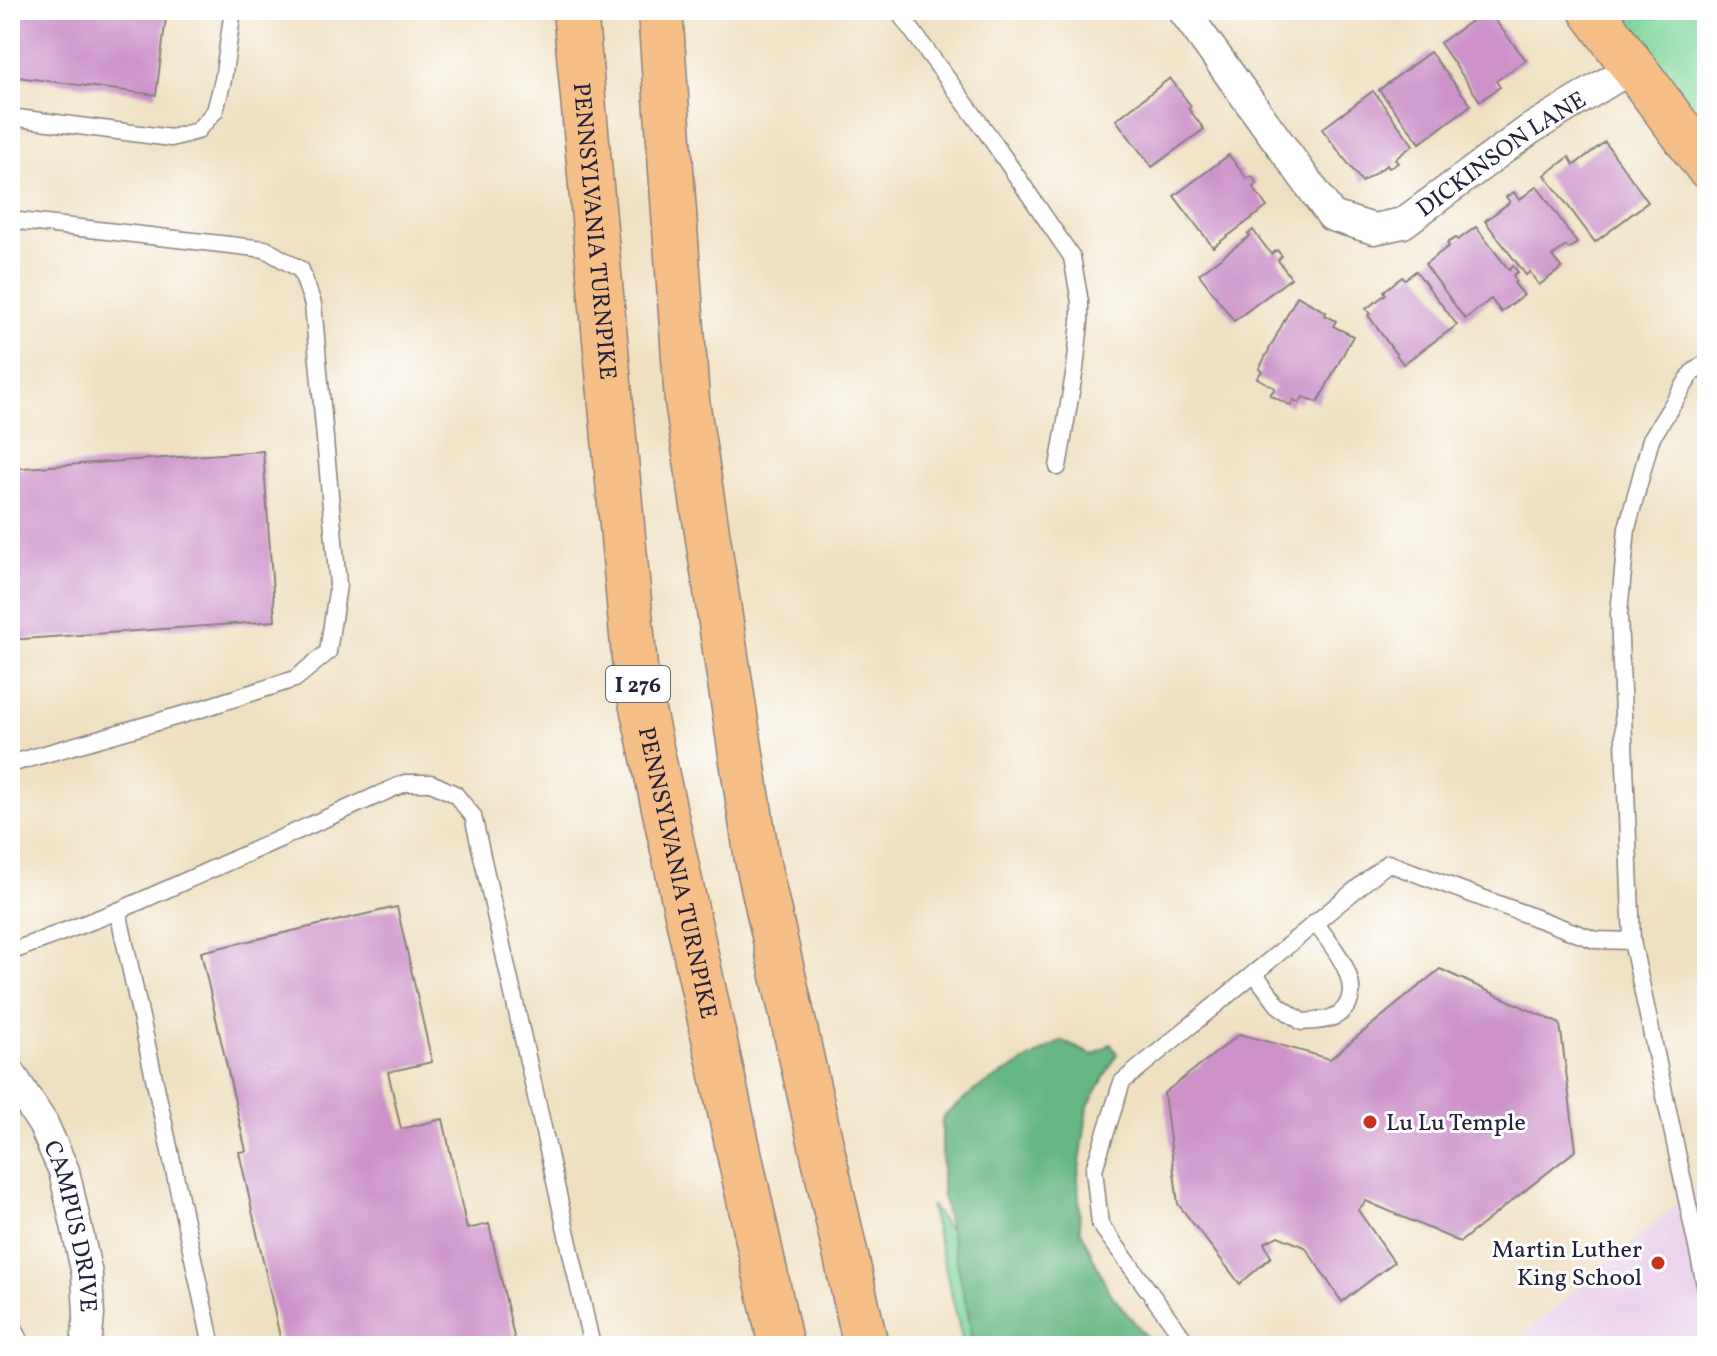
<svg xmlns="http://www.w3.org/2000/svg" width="1717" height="1356" viewBox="0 0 1717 1356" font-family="Vollkorn,serif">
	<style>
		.built { fill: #ead1ec }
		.green { fill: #7ed599; stroke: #507c6a; stroke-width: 2 }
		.forest { fill: #66b681; stroke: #446c5e; stroke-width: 2 }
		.building { fill: #cc92c9 }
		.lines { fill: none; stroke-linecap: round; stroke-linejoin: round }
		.service-casing { stroke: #88817e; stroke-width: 19 }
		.minor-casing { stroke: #88817e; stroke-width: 33 }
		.primary-casing { stroke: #88817e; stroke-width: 47 }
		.motorway-casing { stroke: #88817e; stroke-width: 47 }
		.service { stroke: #fff; stroke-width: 16 }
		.minor { stroke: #fff; stroke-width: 30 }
		.primary { stroke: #f6be87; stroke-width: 44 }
		.motorway { stroke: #f6be87; stroke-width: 44 }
		.poi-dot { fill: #c8321e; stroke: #fff; stroke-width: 3 }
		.labels { text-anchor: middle; stroke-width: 6; stroke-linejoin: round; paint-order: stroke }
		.shield { fill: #fff; stroke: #646476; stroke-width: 2 }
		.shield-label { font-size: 22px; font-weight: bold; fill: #22223b }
		.street-label { font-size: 24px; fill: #22223b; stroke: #fff }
		.poi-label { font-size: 24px; fill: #22223b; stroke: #fff; text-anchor: start }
	</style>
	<rect width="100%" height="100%" fill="#fff"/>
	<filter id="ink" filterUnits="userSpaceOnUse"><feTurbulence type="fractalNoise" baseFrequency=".0125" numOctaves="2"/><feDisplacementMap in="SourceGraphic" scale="16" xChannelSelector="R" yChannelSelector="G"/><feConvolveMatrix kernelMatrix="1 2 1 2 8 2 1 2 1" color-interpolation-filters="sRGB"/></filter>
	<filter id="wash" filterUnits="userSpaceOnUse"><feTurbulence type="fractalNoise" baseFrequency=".006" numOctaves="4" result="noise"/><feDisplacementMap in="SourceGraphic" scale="32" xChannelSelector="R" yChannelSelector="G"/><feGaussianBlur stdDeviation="1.8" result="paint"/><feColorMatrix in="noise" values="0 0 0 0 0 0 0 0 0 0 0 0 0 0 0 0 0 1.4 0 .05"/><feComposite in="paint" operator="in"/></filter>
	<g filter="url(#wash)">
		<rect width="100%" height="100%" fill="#efe0c1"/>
		<path class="built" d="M1707 1180V1346H1509Z"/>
		<g class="green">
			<path d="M1591 10H1707V166Z"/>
			<path d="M930 1205 1041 1346H964Z"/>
		</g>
		<path class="forest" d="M1061 1041 1093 1055 1111 1044 1117 1054 1088 1106 1078 1177 1080 1229 1109 1292 1154 1346H972L969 1317 942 1194V1118L975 1090Z"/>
		<g id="blocks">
			<g class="building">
				<path d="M10 10H167L156 95 10 76Z"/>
				<path d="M1487 10 1526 60 1496 81 1500 87 1480 101 1440 43Z"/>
				<path d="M1430 52 1471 105 1420 143 1379 90Z"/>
				<path d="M1170 78 1191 106 1188 108 1204 129 1152 167 1116 120Z"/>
				<path d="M1373 91 1413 145 1395 159 1398 163 1389 168 1387 165 1362 182 1322 129Z"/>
				<path d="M1605 142 1648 202 1595 242 1545 175 1569 157 1574 165Z"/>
				<path d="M1229 155 1247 179 1252 176 1257 184 1253 187 1267 207 1213 247 1174 196Z"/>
				<path d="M1537 186 1577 243 1569 249 1566 246 1552 256 1562 268 1539 285 1530 272 1526 275 1485 221 1510 202 1506 197 1514 192 1519 200Z"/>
				<path d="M1476 227 1509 270 1513 266 1518 272 1513 275 1516 281 1514 283 1524 295 1501 312 1491 299 1465 319 1425 264 1449 246 1447 243 1456 238 1458 240Z"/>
				<path d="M1253 230 1271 254 1277 250 1282 256 1278 260 1291 278 1234 321 1199 274 1250 236 1248 234Z"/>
				<path d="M1416 271 1457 325 1403 364 1368 315 1370 314 1366 309 1386 294 1384 291 1402 277 1405 279Z"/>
				<path d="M1297 296 1326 312 1325 315 1336 321 1333 326 1353 336 1318 402 1303 397 1299 403 1294 400 1291 406 1270 395 1275 388 1257 378 1262 371 1259 369Z"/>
				<path d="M263 451 275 621 10 640V469Z"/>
				<path d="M397 907 432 1062 388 1072 401 1129 443 1119 467 1229 489 1224 516 1346H282L239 1152 246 1151 201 952Z"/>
				<path d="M1440 969 1560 1024 1576 1150 1460 1242 1366 1201 1358 1210 1394 1262 1342 1302 1305 1247 1278 1236 1264 1243 1271 1257 1240 1284 1178 1204 1164 1093 1240 1034 1330 1059Z"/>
			</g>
		</g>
	</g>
	<g filter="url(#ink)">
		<use href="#blocks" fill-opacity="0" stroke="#88817e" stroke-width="2"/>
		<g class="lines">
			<g class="service-casing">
				<g id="service">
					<path d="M897 10 987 133 1072 257 1080 302V322L1075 369 1058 467"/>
					<path d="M10 117 171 138 197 131 215 111 223 80 233 10"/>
					<path d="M10 220 265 249 301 270 313 304 338 585 328 652 295 679 185 714 10 764"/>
					<path d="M1707 362 1692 373 1651 439 1627 528 1619 614 1632 941 1707 1294"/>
					<path d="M118 911 212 1346"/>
					<path d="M10 952 118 911 405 783H431L455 794 473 816 592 1346"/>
					<path d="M1254 973 1278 1005 1302 1022C1314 1021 1330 1021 1340 1013 1370 990 1331 943 1315 923"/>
					<path d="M10 1320 23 1346"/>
					<path d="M1189 1346 1100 1224 1094 1169 1122 1082 1388 863 1595 940 1632 941"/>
				</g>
			</g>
			<g class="minor-casing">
				<g id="minor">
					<path id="s1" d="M1183 10 1332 216 1374 229 1403 223 1529 130 1633 67"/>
					<path id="s2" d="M10 1073 43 1124 64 1171 87 1274 89 1315 86 1346"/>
				</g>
			</g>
			<g class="primary-casing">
				<path id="primary" d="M1591 10 1707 166"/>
			</g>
			<g class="motorway-casing">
				<g id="motorway">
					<path id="s3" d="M575 10 636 679 781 1346"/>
					<path d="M660 10 687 401 757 859 866 1346"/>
				</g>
			</g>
			<use href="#service" class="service"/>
			<use href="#minor" class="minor"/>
			<use href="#primary" class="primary"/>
			<use href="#motorway" class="motorway"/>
		</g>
	</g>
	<g class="poi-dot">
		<circle cx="1370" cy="1122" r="8"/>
		<circle cx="1658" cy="1263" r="8"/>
	</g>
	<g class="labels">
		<rect class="shield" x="606" y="666" width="64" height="36" rx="6"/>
		<g class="shield-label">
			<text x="638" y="692">I 276</text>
		</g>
		<g class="street-label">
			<text dy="8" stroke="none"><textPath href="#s1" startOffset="448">DICKINSON LANE</textPath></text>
			<text dy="8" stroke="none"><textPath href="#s3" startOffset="222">PENNSYLVANIA TURNPIKE</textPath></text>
			<text dy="8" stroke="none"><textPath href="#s3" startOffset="870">PENNSYLVANIA TURNPIKE</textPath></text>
			<text dy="8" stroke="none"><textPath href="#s2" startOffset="168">CAMPUS DRIVE</textPath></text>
		</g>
		<g class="poi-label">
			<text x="1386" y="1130">Lu Lu Temple</text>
			<text x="1642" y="1257" text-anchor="end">Martin Luther<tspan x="1642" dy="28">King School</tspan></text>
		</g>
	</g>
	<rect width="1717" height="1356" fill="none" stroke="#fff" stroke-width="40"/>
</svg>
